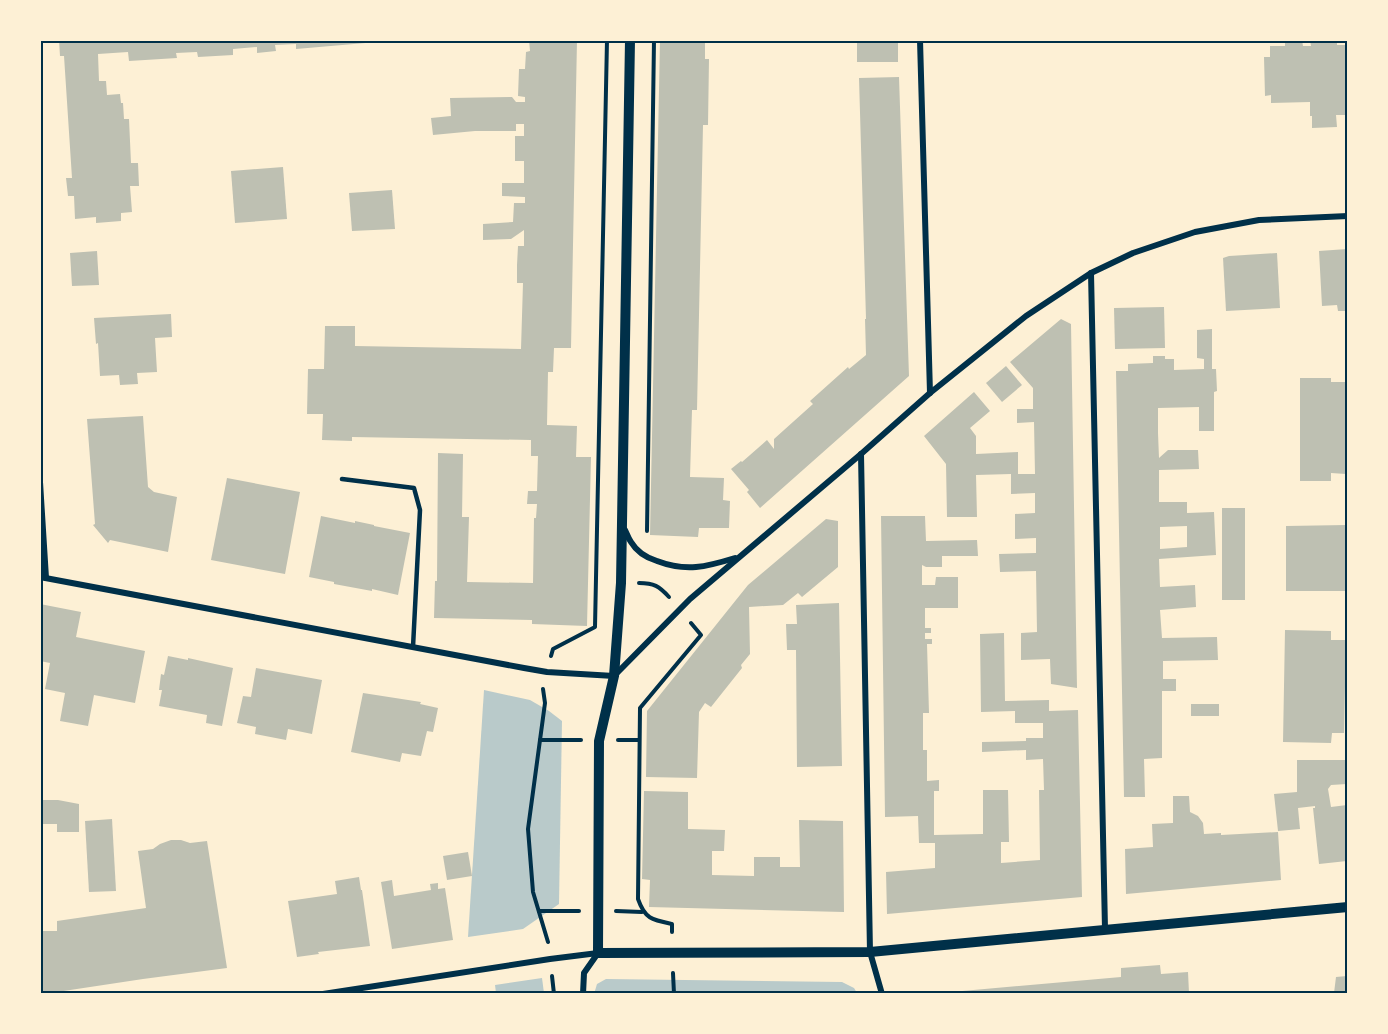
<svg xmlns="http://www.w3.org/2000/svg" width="1388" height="1034" viewBox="0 0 1388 1034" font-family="'Roboto Serif',serif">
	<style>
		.green { fill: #b9caca }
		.building { fill: #bec0b2; fill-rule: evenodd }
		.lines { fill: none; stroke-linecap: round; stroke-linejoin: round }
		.path { stroke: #003049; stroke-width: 4 }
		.service { stroke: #003049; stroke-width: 4.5 }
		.minor { stroke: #003049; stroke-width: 6 }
		.tertiary { stroke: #003049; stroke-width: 10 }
		.neatline { fill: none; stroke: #003049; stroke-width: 2 }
	</style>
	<rect width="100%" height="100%" fill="#fdf0d5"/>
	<g class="green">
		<path d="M484 690 530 700 549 711 562 721 559 904 523 929 468 937Z"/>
		<path d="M542 978 544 993H496L495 985Z"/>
		<path d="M606 979 842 982 854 988 857 993 594 994 597 984Z"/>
	</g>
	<g class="building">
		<path d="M59 40H377V42L296 49V44L275 45 276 51 257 53V47L233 49V55L198 57 197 52 176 53 177 58 129 61 128 52 98 54 99 81H106L107 95 120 94 121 103H123L124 119H129L131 163H138L139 186H130L132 212 121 213V221L96 223V217L75 219 74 196H68L66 178H72L64 56H60Z"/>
		<path d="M529 40H577L571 348H554L553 372H548L547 425 577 426 576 457H591L587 626 532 624V620L434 618 435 581H437L438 453 463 454 462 517H469L467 582 533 583 534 518H536L537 504H527L528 491H537L538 456H531V440L352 437V441L322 440 323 414H307L308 369H324L325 326H355V346L521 349 523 283H517V265L518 246H524V230L511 239 483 240V224L513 222 514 203H525V197L502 196V183H524V161H515V136H524V124H516V131H475L433 135 431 118 451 116 450 98 512 97 516 102H525V97L518 96 519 69H525L526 52 530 51Z"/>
		<path d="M660 40H705V59H709L708 125H703L697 410H692L690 477 724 478 723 500 730 501 729 528H699L698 537 650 535Z"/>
		<rect x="857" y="40" width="41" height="22"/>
		<path d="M1285 40H1302L1303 46H1311L1310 40H1337V45H1347V115H1336L1337 127 1312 128V116H1310V102L1271 103V95L1265 96 1264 57H1270V46H1285Z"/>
		<path d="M899 77 909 376 760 508 747 492 749 490 731 469 741 461 742 462 767 440 774 449V439L813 404 810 401 848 367 849 369 866 355 865 319H866L859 78Z"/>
		<path d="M283 167 287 219 235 223 231 171Z"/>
		<path d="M392 190 395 229 352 231 349 193Z"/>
		<path d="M1347 249V311H1338L1337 305 1322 306 1319 251Z"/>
		<path d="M97 251 99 285 72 286 70 253Z"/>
		<path d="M1277 253 1280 308 1226 311 1223 258 1229 256Z"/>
		<path d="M1164 307 1165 348 1115 349 1114 308Z"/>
		<path d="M171 314 172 337 155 338 157 372 137 373 138 384 120 385 119 375 100 376 98 343 96 344 94 318Z"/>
		<path d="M1061 319 1071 324 1077 688 1051 684 1050 659 1021 660V633L1037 632 1036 571 1000 572 999 554 1036 553V538L1015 539V514L1035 513V493L1011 494V474L976 475 977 517H947L946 464 924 436 974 392 990 411 970 428 976 436V454L1018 452V474H1035L1034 422 1017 423V409H1033V388L1010 362Z"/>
		<path d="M1212 329V369H1216L1217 391 1214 392V431H1199V407L1158 408V433L1159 458 1168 450H1198L1199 469 1159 470V502H1187V513L1214 512 1216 555 1159 559 1160 587 1195 585 1196 607 1160 610 1162 638 1217 637 1218 660 1163 661V679H1176V691H1162V758L1144 759 1145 797H1124L1116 371H1128V364L1153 363V356H1165V359H1174V370L1204 369V359L1197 358V330ZM1187 526V547L1160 549V527Z"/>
		<path d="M1006 366 1022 385 1002 402 986 383Z"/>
		<path d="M1300 378H1331V382H1347V466L1346 467V474L1331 473V481H1300Z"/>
		<path d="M143 416 148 487 154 492 177 497 168 552 110 540 108 543 93 525 95 524 87 419Z"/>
		<path d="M227 478 300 492 285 574 211 560Z"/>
		<rect x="1222" y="508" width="23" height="92"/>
		<path d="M321 516 355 523V521L374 525V526L410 533 398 595 372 589V591L334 584V582L309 577Z"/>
		<path d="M881 516H925L926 541 977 540 978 556H942V567H926L922 565V585H935L936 577H958V608H925V628H931V633H925V639H932V644H927L929 713H923V750H927V781L939 780V791H934V835L983 834V790H1008L1009 842H1001V863L1040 860 1039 790H1044L1043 759 1026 760V750L982 752V742L1026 741V738H1043V723H1015V711L981 712 980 634 1004 633 1005 701 1049 700V711L1078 710 1082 897 887 914 886 872 935 868V843H919L918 816 885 817Z"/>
		<path d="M826 519 838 521V567L802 597 798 593 783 605 749 607 750 654 741 665 742 668 711 707 705 703 699 712 697 778 646 777 647 711 748 585Z"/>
		<path d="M1346 525V544L1347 545V569L1346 570V591H1286V526Z"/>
		<path d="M839 603 842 766 797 767 796 650H787L786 624H797L796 605Z"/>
		<path d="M40 604 81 612 76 637 145 651 135 703 94 695 88 726 60 721 65 693 45 689 50 663 40 661Z"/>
		<path d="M1285 630 1331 631V640H1346L1344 733H1332L1331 743 1283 742Z"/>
		<path d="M168 656 188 660V658L233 668 222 726 206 723 207 715 159 706 162 690H159L161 674 164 675Z"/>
		<path d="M256 668 322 680 312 734 288 729 286 740 255 734 256 727 237 723 243 696 251 697Z"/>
		<path d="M363 693 421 702 420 704 438 708 433 732 427 731 421 756 402 753 400 762 351 752Z"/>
		<rect x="1191" y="704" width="28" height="12"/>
		<path d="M1297 760H1347V784L1331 785 1328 789 1331 807 1347 805V861L1319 864 1313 808H1315V806L1298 808 1300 829 1278 831 1274 794 1297 792Z"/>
		<path d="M644 791 688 792V829L725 830 724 851H712V875L754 876V857H780V867H800L799 820 843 821 844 912 649 907 650 880 642 879Z"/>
		<path d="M1173 796H1189L1190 812 1198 816 1203 823 1204 834 1221 833V835L1278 832 1281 880 1126 894 1125 849 1153 847 1152 824 1173 823Z"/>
		<path d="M40 800H58L79 804V832H57V824H40Z"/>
		<path d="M112 819 116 891 89 892 85 821Z"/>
		<path d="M171 840H181L190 843 207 841 227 968 143 979 57 992V993H40V931H57V921L146 908 138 851 153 849 160 844Z"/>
		<path d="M468 852 472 876 447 880 443 856Z"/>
		<path d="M359 877 361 890H362L370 946 318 952 319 954 297 957 288 901 337 894 335 881Z"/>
		<path d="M392 880 394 896 431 890 430 884 438 883V889L445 888 453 940 392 949 381 882Z"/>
		<path d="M1160 965 1161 974 1188 972 1189 993H951V992L1121 977V968Z"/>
		<path d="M1347 976V993H1334L1336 977Z"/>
	</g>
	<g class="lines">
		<g class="path">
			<path d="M647 531 654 40"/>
			<path d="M639 583C654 583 659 586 669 597"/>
			<path d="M551 656 553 649 595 627 607 40"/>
			<path d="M543 689 545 703 528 829 533 892 548 942"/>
			<path d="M540 740H581"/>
			<path d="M618 740H639"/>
			<path d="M539 911H579"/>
			<path d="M616 911 642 912"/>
			<path d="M672 932V924C652 920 645 919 638 899L640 708 701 635 691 623"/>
			<path d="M673 973 674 994"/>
			<path d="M552 976 554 994"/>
		</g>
		<path class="service" d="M342 479 414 488 420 510 413 647"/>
		<g class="minor">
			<path d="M920 40 930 393"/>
			<path d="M1091 273 1105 929"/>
			<path d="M861 454 870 952 882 994"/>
			<path d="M40 482 46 578"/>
			<path d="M625 530C627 534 628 538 631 542 637 552 647 558 657 561 686 572 706 567 735 558"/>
			<path d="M40 577 524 668 547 672 614 676 690 599 861 454 930 393 1026 316 1091 273 1133 253 1195 232 1259 220 1348 216"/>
			<path d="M323 994 550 959 598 953"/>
			<path d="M583 994 584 973 598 953"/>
		</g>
		<path class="tertiary" d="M630 40 621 583 614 676 599 741 598 953 870 952 1348 907"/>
	</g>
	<rect width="1388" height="1034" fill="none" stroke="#fdf0d5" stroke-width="84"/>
	<rect x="42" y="42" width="1304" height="950" class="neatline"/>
</svg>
